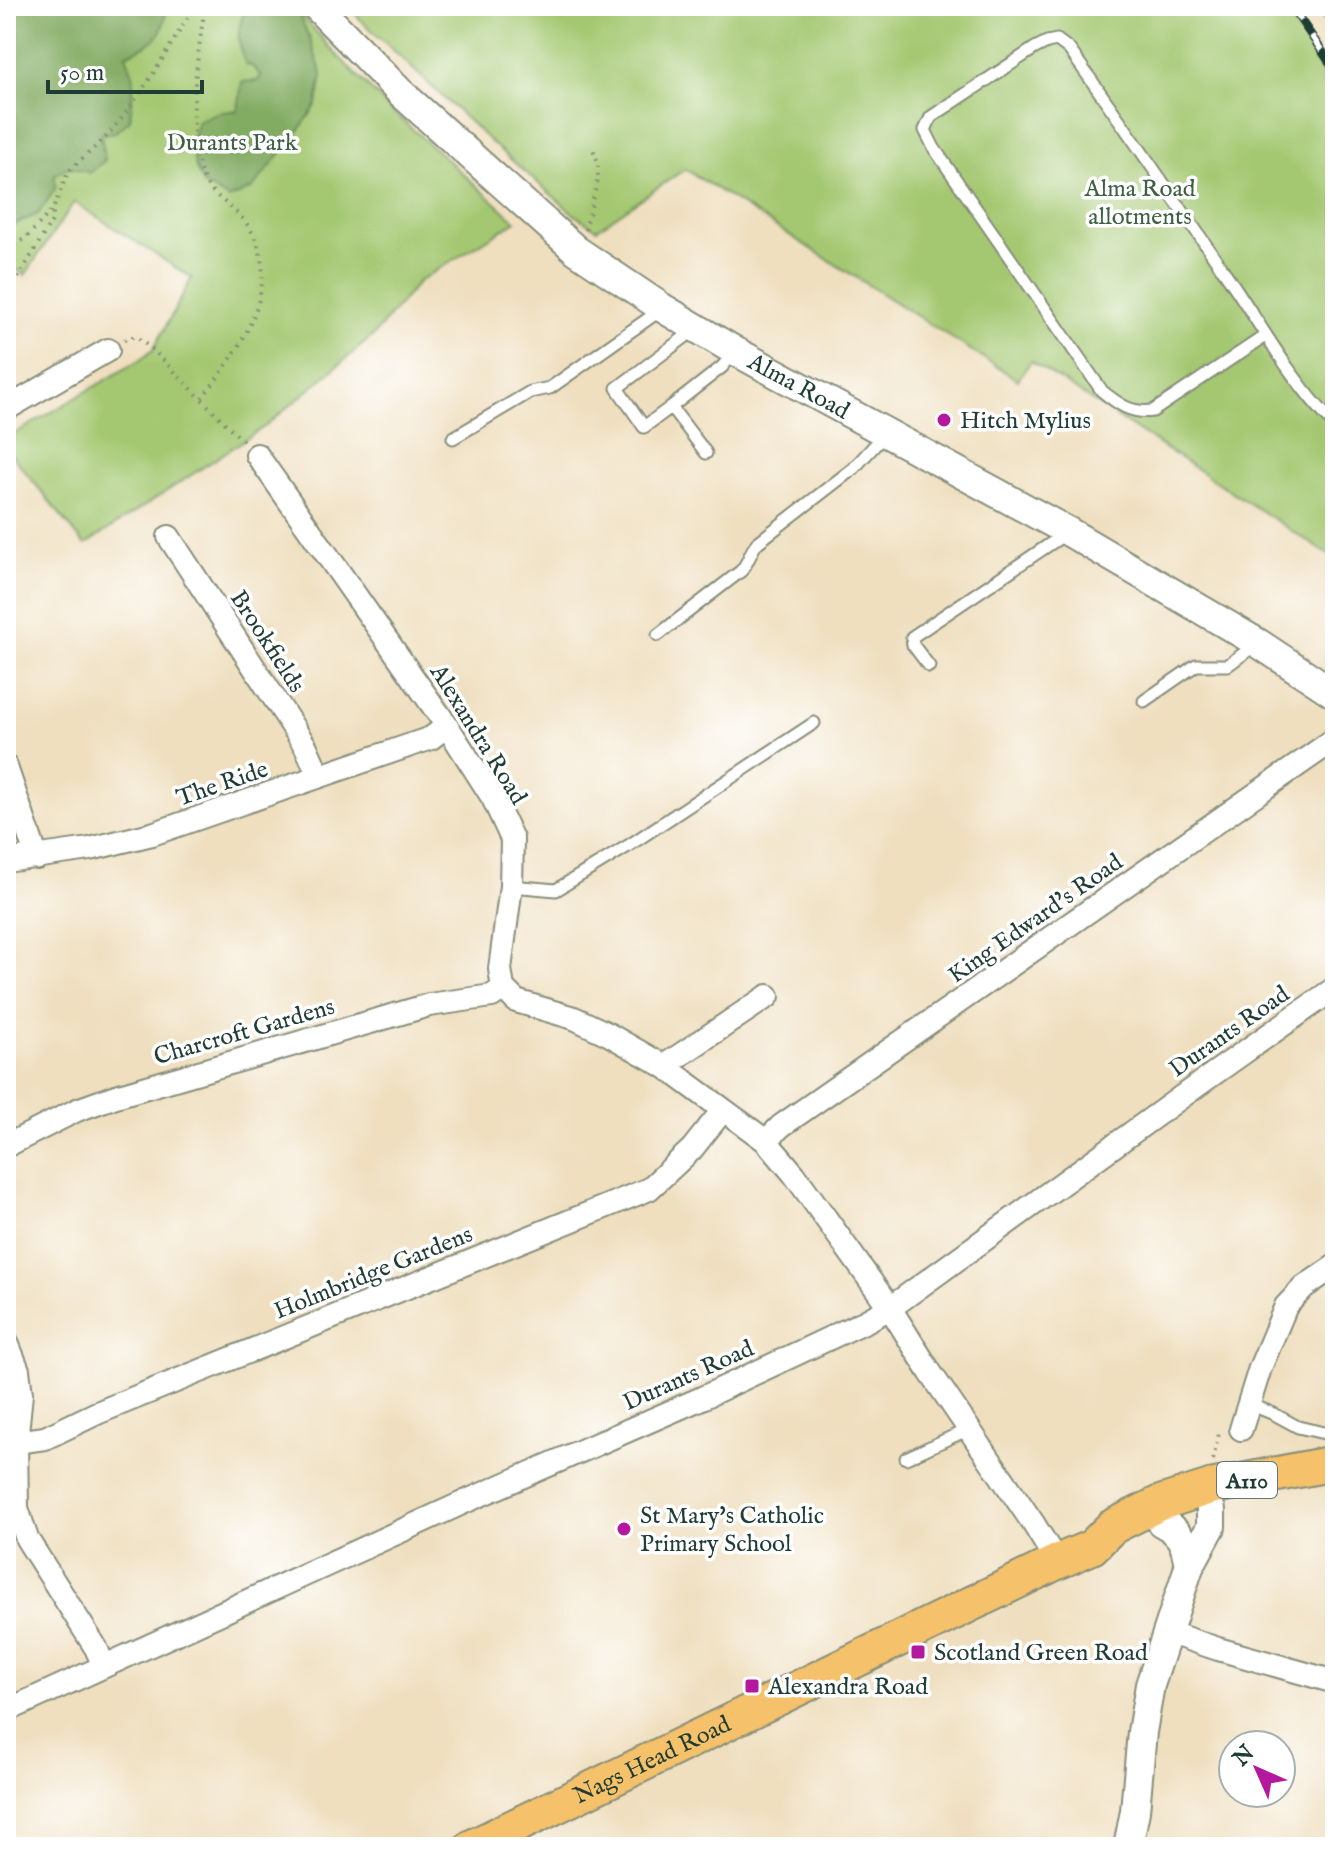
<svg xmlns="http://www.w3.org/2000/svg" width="1341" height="1853" viewBox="0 0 1341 1853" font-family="'IM FELL English',serif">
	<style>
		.green { fill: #a4c871; stroke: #628252; stroke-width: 2 }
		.forest { fill: #83ac63; stroke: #51744c; stroke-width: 2 }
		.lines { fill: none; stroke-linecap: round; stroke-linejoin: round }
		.service-casing { stroke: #878e7a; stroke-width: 15 }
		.minor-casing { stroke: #878e7a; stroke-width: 26 }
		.tertiary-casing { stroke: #878e7a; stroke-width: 32 }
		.primary-casing { stroke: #878e7a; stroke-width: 38 }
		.path { stroke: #878e7a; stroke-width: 4; stroke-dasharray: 2 6; stroke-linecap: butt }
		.service { stroke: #fff; stroke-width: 11 }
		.minor { stroke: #fff; stroke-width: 22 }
		.tertiary { stroke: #fff; stroke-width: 28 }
		.primary { stroke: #f5c16b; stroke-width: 34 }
		.rail-casing { stroke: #1f3d34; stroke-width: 9 }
		.rail { stroke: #fff; stroke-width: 6; stroke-dasharray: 18; stroke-linecap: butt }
		.poi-dot { fill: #b5179e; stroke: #fff; stroke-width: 3 }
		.labels { text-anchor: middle; stroke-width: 7; stroke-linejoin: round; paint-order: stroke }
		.shield { fill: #fff; stroke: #627771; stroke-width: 2 }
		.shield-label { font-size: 22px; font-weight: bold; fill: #1f3d34 }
		.park-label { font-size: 24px; fill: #406043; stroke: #fff }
		.street-label { font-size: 24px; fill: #1f3d34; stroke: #fff }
		.poi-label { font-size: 24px; fill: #1f3d34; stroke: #fff; text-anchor: start }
	</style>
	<rect width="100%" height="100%" fill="#fff"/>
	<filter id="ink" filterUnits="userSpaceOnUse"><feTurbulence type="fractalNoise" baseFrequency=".0125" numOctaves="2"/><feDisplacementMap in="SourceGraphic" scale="16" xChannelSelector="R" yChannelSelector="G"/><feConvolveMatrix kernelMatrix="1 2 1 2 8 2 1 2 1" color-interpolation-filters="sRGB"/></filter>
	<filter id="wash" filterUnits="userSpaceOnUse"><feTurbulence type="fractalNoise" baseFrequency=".006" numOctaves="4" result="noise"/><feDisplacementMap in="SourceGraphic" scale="32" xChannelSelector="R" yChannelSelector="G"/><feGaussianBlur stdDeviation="1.8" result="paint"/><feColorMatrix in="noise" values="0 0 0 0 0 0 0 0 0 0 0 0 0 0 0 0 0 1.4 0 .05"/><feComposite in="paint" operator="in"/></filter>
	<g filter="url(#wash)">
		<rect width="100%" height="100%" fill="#efdfbf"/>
		<g class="green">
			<path d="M6 6H294L332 50 391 110 516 221 418 282 374 335 267 425 85 545 6 448V439L143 358 153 350 192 278 74 202 25 275 6 262Z"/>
			<path d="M346 6H1283L1335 83V559L1031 361 1018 380 685 169 597 229 575 215 493 144Z"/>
			<path d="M1314 6H1335V36Z"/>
		</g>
		<g class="forest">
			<path d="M6 6H167C163 40 154 42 126 55L134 77 130 120 115 132 101 134 105 160 90 173 69 167 55 174V189L38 214 6 228Z"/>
			<path d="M248 6H287L299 15 310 39 322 75 317 104 300 129 252 189 229 199 203 184 195 166 192 141 198 121 216 113 238 110 242 82 257 81 261 76 252 66 246 65C237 41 235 27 248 6Z"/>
		</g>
	</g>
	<g filter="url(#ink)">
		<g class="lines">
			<g class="service-casing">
				<g id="service">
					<path d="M1265 336 1153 411C1131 414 1118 404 1102 391L934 148 925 130 931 117 1035 48 1047 42 1057 40 1069 49C1125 127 1180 207 1234 286 1266 334 1294 384 1335 425"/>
					<path d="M671 407 644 427 617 388 685 337 692 326"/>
					<path d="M453 438 530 392 550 388 655 314 661 308"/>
					<path d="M706 453 671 407 722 367 735 352"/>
					<path d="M658 635 741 571C749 562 750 552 757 543L854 468 886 433"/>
					<path d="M929 666 913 645 912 637 1068 532"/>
					<path d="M1144 701 1196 665H1228L1258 643"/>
					<path d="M511 886 556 890 628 846 814 723"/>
					<path d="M1249 1404 1274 1414 1298 1427 1324 1433"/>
					<path d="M906 1458 969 1429"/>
				</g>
			</g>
			<g class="minor-casing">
				<g id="minor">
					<path d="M6 409 108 350"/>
					<path d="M257 455 447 726 493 798 512 839 511 886 500 969 503 988 516 1001 574 1018 608 1034 664 1066 766 1141 794 1174 890 1308 930 1372 1033 1523 1057 1562"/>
					<path d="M169 537 306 747 319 776"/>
					<path d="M6 767 37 858"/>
					<path d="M6 861 90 849 152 834 431 738 447 726"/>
					<path d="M664 1066 768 996"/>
					<path d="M766 1141 781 1126 1335 739"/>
					<path d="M6 1146 77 1110 116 1096 429 1005 492 996 503 988"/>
					<path d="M6 1340 18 1370 21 1394 16 1442 17 1508 27 1539 96 1648 104 1666"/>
					<path d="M1241 1429 1260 1368 1286 1306 1304 1287 1335 1266"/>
					<path d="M16 1442 45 1438 97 1413 649 1189 692 1149 723 1110"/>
					<path d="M1167 1632 1218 1649 1335 1682"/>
					<path d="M6 1711 469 1500 702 1398 866 1321 890 1308 1202 1082 1335 988"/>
				</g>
			</g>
			<g class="tertiary-casing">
				<g id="tertiary">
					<path id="s1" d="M316 6 401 93 576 250 661 307 735 351 1069 532 1258 643 1335 694"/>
					<path d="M1161 1522C1182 1533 1186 1544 1189 1567"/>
					<path d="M1128 1847 1135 1811 1142 1732 1150 1685 1189 1567 1211 1527V1510"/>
				</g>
			</g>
			<g class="primary-casing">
				<g id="primary">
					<path id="s2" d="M472 1847 1057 1562 1092 1547 1112 1527 1160 1503 1210 1487 1335 1463"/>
				</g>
			</g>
			<g class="path">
				<path d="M585 230 598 180V162L592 147"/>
				<path d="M6 244 13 245 26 238 53 209 68 172 106 137 129 109 153 74 195 6"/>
				<path d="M18 278 53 219V212"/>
				<path d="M124 340 135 336 153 350 244 442"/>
				<path d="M202 398C239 351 288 283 247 224 234 206 210 196 202 175 185 129 198 54 205 6"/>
				<path d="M1213 1460 1219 1433"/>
			</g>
			<use href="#service" class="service"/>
			<use href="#minor" class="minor"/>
			<use href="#tertiary" class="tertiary"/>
			<use href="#primary" class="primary"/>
			<g class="rail-casing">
				<path id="rail" d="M1291 6 1335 70"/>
			</g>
			<use href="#rail" class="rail"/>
		</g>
	</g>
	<g class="poi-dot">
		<circle cx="944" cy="420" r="8"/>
		<circle cx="624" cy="1529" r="8"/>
		<rect x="910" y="1644" width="16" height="16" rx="4"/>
		<rect x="744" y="1678" width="16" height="16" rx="4"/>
	</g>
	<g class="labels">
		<rect class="shield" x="1217" y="1462" width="60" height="36" rx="6"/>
		<g class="shield-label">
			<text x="1247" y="1488">A110</text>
		</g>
		<g class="park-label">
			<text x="232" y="150">Durants Park</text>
			<text x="1140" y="196">Alma Road<tspan x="1140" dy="28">allotments</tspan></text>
		</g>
		<g class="street-label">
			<text dy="8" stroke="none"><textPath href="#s1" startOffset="618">Alma Road</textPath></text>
			<text transform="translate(268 641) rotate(57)" y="8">Brookfields</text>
			<text transform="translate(479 734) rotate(58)" y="8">Alexandra Road</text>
			<text transform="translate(222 783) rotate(-19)" y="8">The Ride</text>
			<text transform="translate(1035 918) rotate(-35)" y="8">King Edward's Road</text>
			<text transform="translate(244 1031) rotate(-16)" y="8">Charcroft Gardens</text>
			<text transform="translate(1229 1031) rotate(-35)" y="8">Durants Road</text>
			<text transform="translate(373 1272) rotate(-22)" y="8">Holmbridge Gardens</text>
			<text transform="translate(688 1375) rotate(-24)" y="8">Durants Road</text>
			<text dy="8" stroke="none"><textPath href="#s2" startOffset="200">Nags Head Road</textPath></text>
		</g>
		<g class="poi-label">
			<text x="960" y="428">Hitch Mylius</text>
			<text x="640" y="1523">St Mary's Catholic<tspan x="640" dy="28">Primary School</tspan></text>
			<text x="934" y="1660">Scotland Green Road</text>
			<text x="768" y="1694">Alexandra Road</text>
		</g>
	</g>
	<rect width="1341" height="1853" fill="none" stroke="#fff" stroke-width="32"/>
	<g transform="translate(1257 1769) rotate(315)"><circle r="38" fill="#ffffff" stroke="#a5b1ae" stroke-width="2"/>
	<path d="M0-6L14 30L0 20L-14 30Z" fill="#b5179e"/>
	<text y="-12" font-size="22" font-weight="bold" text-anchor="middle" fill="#1f3d34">N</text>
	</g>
	<path d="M48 80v12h154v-12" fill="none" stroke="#1f3d34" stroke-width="4"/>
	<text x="60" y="80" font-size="24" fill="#1f3d34" stroke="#ffffff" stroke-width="6" paint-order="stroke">50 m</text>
</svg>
